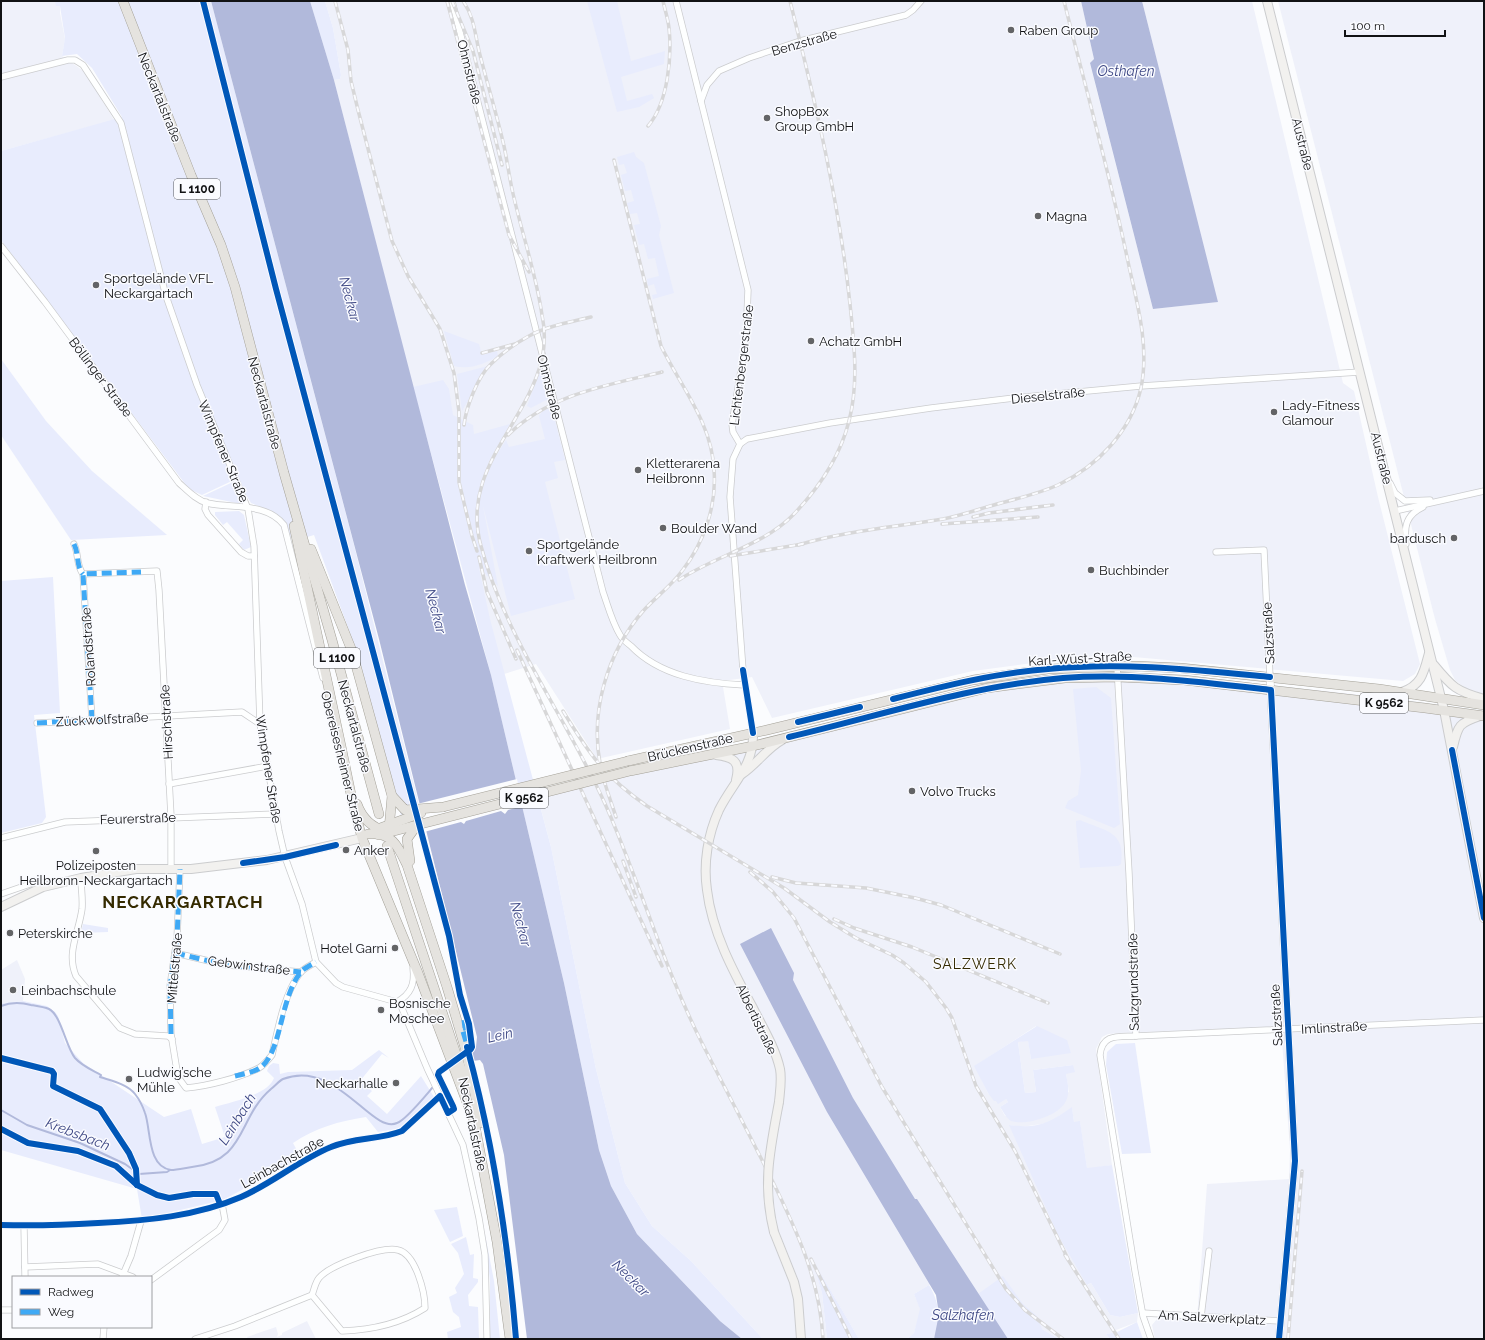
<svg xmlns="http://www.w3.org/2000/svg" width="1485" height="1340" viewBox="0 0 1485 1340" font-family="Raleway,sans-serif">
	<style>
		.built { fill: #eff1fa; fill-rule: evenodd }
		.green { fill: #e8ecfd }
		.water { fill: #b1b9db }
		.pier { fill: #fbfcfe }
		.lines { fill: none; stroke-linecap: round; stroke-linejoin: round }
		.stream { stroke: #b1b9db; stroke-width: 2 }
		.minor-casing { stroke: #cbccce; stroke-width: 7 }
		.tertiary-casing { stroke: #cbccce; stroke-width: 8 }
		.secondary-casing { stroke: #cbccce; stroke-width: 10 }
		.primary-casing { stroke: #a4a198; stroke-width: 10 }
		.minor { stroke: #feffff; stroke-width: 5.5 }
		.tertiary { stroke: #feffff; stroke-width: 7 }
		.secondary { stroke: #f2f1ef; stroke-width: 8 }
		.primary { stroke: #e5e3df; stroke-width: 9 }
		.rail-casing { stroke: #d7d7d8; stroke-width: 3.5 }
		.rail { stroke: #fafbff; stroke-width: 2; stroke-dasharray: 6; stroke-linecap: butt }
		.secondary-bridge-casing { stroke: #cbccce; stroke-width: 10; stroke-linecap: butt }
		.primary-bridge-casing { stroke: #a4a198; stroke-width: 10; stroke-linecap: butt }
		.secondary-bridge { stroke: #f2f1ef; stroke-width: 8 }
		.primary-bridge { stroke: #e5e3df; stroke-width: 9 }
		.quiet { stroke: #3fa9f5; stroke-width: 5; stroke-dasharray: 10 5; stroke-linecap: butt }
		.cycleway-casing { stroke: #fafbff; stroke-width: 8 }
		.cycleway { stroke: #0057b8; stroke-width: 6 }
		.poi-dot { fill: #636466; stroke: #fafbff; stroke-width: 1.5 }
		.labels { text-anchor: middle; stroke-width: 3; stroke-linejoin: round; paint-order: stroke }
		.shield { fill: #fafbff; stroke: #57585a; stroke-width: 1 }
		.shield-label { font-size: 12px; font-weight: bold; fill: #111214 }
		.poi-label { font-size: 13px; fill: #111214; stroke: #fafbff; text-anchor: start }
		.street-label { font-size: 13px; fill: #111214; stroke: #fafbff }
		.water-label { font-size: 14px; font-style: italic; fill: #3e4885; stroke: #fafbff }
		.neighbourhood-label { font-size: 14px; letter-spacing: 1px; fill: #342a00; stroke: #fafbff }
		.district-label { font-size: 17px; font-weight: bold; letter-spacing: 1px; fill: #342a00; stroke: #fafbff }
	</style>
	<rect width="100%" height="100%" fill="#fbfcfe"/>
	<g class="built">
		<path d="M1 1H60V13L65 39 62 56 85 72 114 120 1 151Z"/>
		<path d="M325 1H1081L1094 59 1090 64 1153 309 1217 302 1142 1H1252L1343 383 1354 391 1378 497 1420 664 1415 674 1403 681 1122 656 1078 657 973 671 772 718 752 677 722 681 730 729 597 759 536 664 504 674 465 542 430 447 413 387 334 80 340 79 341 75 333 28Z"/>
		<path d="M1278 1H1484V694L1465 688 1455 680 1450 670 1435 619Z"/>
		<path d="M1100 671 1177 675 1398 699 1484 711V1339H1155L1152 1325 1157 1319 1165 1318 1197 1319 1207 1184 1289 1179 1290 1150 1281 1027 1121 1033 1108 1034 1102 1037 1096 1049 1112 1165 1087 1169 1080 1122H1074L1072 1108 1048 1123 1021 1127 1010 1125 1088 1285 1091 1283 1110 1315 1120 1317 1138 1313 1137 1322 1116 1330 1117 1332 1106 1334 1110 1339H1059L1042 1329 1044 1339H947L936 1281 914 1294 921 1310 914 1333 907 1339H859L812 1259 822 1293 827 1339H763L691 1261 652 1226 625 1183 596 1069 551 847 538 798 969 687 1041 676ZM1036 1026 1031 1059 1028 1040 1018 1042 1025 1093 1036 1092 1033 1070 1073 1065 1066 1074 1069 1092 1005 1116 1000 1107 1008 1102 1006 1099 996 1100 988 1093 975 1066Z"/>
		<path d="M17 960 25 979 23 1001 1 1003V970Z"/>
		<path d="M307 1321 316 1339H248L247 1337 276 1327 278 1334 277 1337 282 1335V1333Z"/>
	</g>
	<g class="green">
		<path d="M55 1H211L353 541 422 817 403 823 357 652 314 535 297 540 290 537C280 510 276 513 251 503L236 479 202 495 189 489 1 240V151L122 117 92 68 77 54 62 56 65 38 60 6H56Z"/>
		<path d="M310 1H325L333 28 341 75 340 79 334 80Z"/>
		<path d="M587 1H617L631 61 665 51 664 64 621 77 627 101 652 94 654 98 639 107 617 112Z"/>
		<path d="M634 152 636 157 644 163 661 226 659 235 674 293 653 299 652 295 657 294 654 284 648 286 647 279 659 276 655 258 648 259 644 244 639 245 634 225 640 224 637 213 630 214 627 203 634 201 631 190 625 191 621 175 627 173 624 164 619 165 617 157Z"/>
		<path d="M444 331 479 344 482 355 497 351 498 356C485 364 469 370 454 366Z"/>
		<path d="M1 359 46 421 92 471 167 535 71 540 1 435Z"/>
		<path d="M488 366 462 411 457 374Z"/>
		<path d="M541 368 548 385V399L531 408 527 406Z"/>
		<path d="M443 380 449 389 453 415 473 425 474 434 510 424 489 462 491 463 506 440 509 447 545 439 539 416C542 411 546 408 552 409L565 460 554 462 558 478 545 482 575 599 511 616 483 506 498 586 479 568 490 619 551 847 596 1069 625 1183 652 1226 691 1261 763 1339H742L720 1321 637 1234 611 1186 599 1150 564 983 491 675 413 387Z"/>
		<path d="M233 482 241 504 203 496Z"/>
		<path d="M239 511 244 515 251 547 244 550 239 544 243 540 227 522 223 525 215 515V512Z"/>
		<path d="M53 577 60 713 34 715 46 817 42 823 1 833V581Z"/>
		<path d="M1096 687 1111 698 1120 824 1114 828 1065 808 1068 801 1078 795 1081 770 1073 689Z"/>
		<path d="M1080 820C1105 831 1126 831 1121 864L1118 866 1080 868 1076 825V821Z"/>
		<path d="M83 924 108 928V932L81 933Z"/>
		<path d="M23 1001 47 1006 55 1012 58 1016 65 1043 83 1063 164 1117 191 1109 202 1144 225 1137 215 1107C231 1102 268 1095 274 1078L267 1071 269 1066 273 1063 279 1064 280 1074 288 1072 352 1070 379 1050 389 1058 382 1054 360 1081 372 1091 367 1096 387 1114 421 1076 434 1097 398 1129 378 1132 366 1117C339 1121 315 1128 293 1143L301 1158 223 1200 142 1219 137 1189 1 1150V1003Z"/>
		<path d="M1037 1026 1067 1040 1071 1053 1031 1059 1028 1041 1018 1042 1025 1093 1036 1092 1033 1070 1073 1065 1075 1072 1066 1074C1068 1084 1070 1092 1066 1101 1059 1116 1026 1126 1011 1121 1006 1118 1003 1111 1000 1107L1008 1102 1006 1099 998 1104 996 1101H994L988 1093 974 1066Z"/>
		<path d="M1135 1043 1151 1153 1122 1154 1106 1065 1107 1052 1116 1044Z"/>
		<path d="M1072 1107 1074 1122 1080 1121 1087 1168 1112 1165 1138 1313 1120 1317 1110 1315 1091 1283 1087 1285 1058 1235 1009 1125C1038 1129 1049 1123 1072 1107Z"/>
		<path d="M457 1207 463 1236 450 1242 434 1210Z"/>
		<path d="M485 1234 494 1281 500 1339H490V1281Z"/>
		<path d="M466 1237 470 1255 474 1254 473 1278 478 1279V1282L468 1295 469 1306 478 1307 479 1339H448L447 1332 461 1327 459 1317 453 1312 449 1297 457 1293 455 1288 464 1274 458 1253 451 1244Z"/>
		<path d="M811 1257 859 1339H827L822 1293Z"/>
		<path d="M1003 1276 1023 1304 1037 1316 1042 1329 1059 1339H1008L978 1294Z"/>
		<path d="M929 1285C939 1301 942 1321 934 1339H907L914 1333 920 1309 914 1294Z"/>
		<path d="M1137 1322 1143 1339H1110L1106 1334 1117 1332Z"/>
	</g>
	<g class="water">
		<path d="M211 1H310L334 80 465 585 491 675 564 983 599 1150 611 1186 637 1234 720 1321 742 1339H527L504 1155 483 1064 480 1060 473 1061 471 1051 476 1047 477 1037 379 639Z"/>
		<path d="M1081 1H1142L1218 302 1153 309 1090 63 1094 59Z"/>
		<path d="M771 928 794 973 793 980 853 1098 915 1199H917L1008 1339H934L939 1314 936 1295 827 1112 740 944Z"/>
	</g>
	<path class="pier" d="M517 779 523 806 508 810 505 814 501 811 466 821 464 824 461 822 424 832 417 804Z"/>
	<g class="lines">
		<g class="stream">
			<path d="M1 1006C11 1002 20 1002 31 1005 37 1006 44 1007 49 1009 61 1015 66 1047 75 1058 82 1066 92 1070 101 1075L100 1077C112 1081 127 1084 135 1094 139 1099 143 1107 145 1113 151 1129 147 1167 171 1170 177 1170 185 1168 192 1167 247 1161 237 1118 271 1089 275 1086 279 1081 283 1079 336 1058 372 1135 397 1123 406 1120 426 1095 433 1087"/>
			<path d="M1 1110 27 1125 80 1143 125 1164 139 1174 167 1172 170 1170"/>
		</g>
		<g class="minor-casing">
			<g id="minor">
				<path d="M452 1 603 592C608 606 612 622 620 635 622 639 627 643 631 646 660 676 704 683 744 685"/>
				<path d="M676 1 748 290 746 340 732 424 733 432 740 444"/>
				<path d="M1 77 68 60H75L83 65 121 123 166 296 197 385 248 509 254 546 260 724 279 831 285 857 302 904 316 962 336 983 343 987 397 1002 401 1006 427 1068 463 1145 479 1218 485 1255 487 1339"/>
				<path d="M701 101 707 85 719 71 749 58 800 41 906 15 913 10 921 1"/>
				<path d="M1 246 45 302 179 483C187 490 196 500 207 503 233 509 266 502 284 525L323 678"/>
				<path d="M1390 483 1395 493 1405 501 1430 500"/>
				<path d="M206 502 205 509 208 515 241 552 248 556H254"/>
				<path d="M1395 511 1484 491"/>
				<path d="M74 544C79 554 76 566 83 574"/>
				<path d="M1406 544C1404 526 1406 515 1423 507"/>
				<path d="M1216 552 1264 550 1270 677"/>
				<path d="M1117 666 1129 873 1136 1036"/>
				<path d="M92 720 83 574 157 571 159 590 171 816V869"/>
				<path d="M37 723 242 712 260 724"/>
				<path d="M753 733 743 670 730 497 733 459 740 444 747 439 830 423 931 408 1014 398 1141 386 1360 372"/>
				<path d="M169 784 268 766"/>
				<path d="M1 838 65 822 276 814"/>
				<path d="M180 869 177 938 170 986 171 1034 178 1077 186 1088C208 1086 239 1078 259 1068 264 1065 268 1060 272 1055 278 1029 284 994 300 973 304 968 311 965 316 962"/>
				<path d="M81 878C81 888 83 899 82 909 79 932 66 953 76 976L120 1028 135 1034 168 1036 172 1039"/>
				<path d="M1 894 33 883H39L43 887"/>
				<path d="M175 953 226 965 301 972"/>
				<path d="M397 1002C411 994 415 984 413 968"/>
				<path d="M1 1225C34 1226 65 1225 98 1223 146 1221 197 1216 241 1197 273 1183 299 1160 331 1147 354 1137 379 1140 402 1131L440 1096"/>
				<path d="M24 1226 25 1277"/>
				<path d="M25 1267 98 1264 133 1277"/>
				<path d="M122 1277 131 1256 141 1221"/>
				<path d="M151 1280 219 1230 225 1220 222 1204"/>
				<path d="M1 1310H13"/>
				<path d="M1143 1313 1280 1321"/>
				<path d="M1201 1317 1209 1251"/>
				<path d="M103 1339 104 1327"/>
				<path d="M195 1339 235 1326 312 1295C314 1290 315 1283 319 1278 330 1265 382 1246 398 1250 416 1254 425 1293 425 1308 400 1324 371 1330 342 1331L312 1295"/>
				<path d="M1151 1339 1143 1316 1135 1271 1100 1055C1102 1033 1119 1037 1136 1036L1484 1020"/>
			</g>
		</g>
		<g class="tertiary-casing">
			<path id="tertiary" d="M1270 677 1295 1161 1279 1339"/>
		</g>
		<g class="secondary-casing">
			<g id="secondary">
				<path d="M1267 1 1444 710 1484 918"/>
				<path d="M1434 665C1452 687 1456 691 1484 699"/>
				<path d="M1402 692C1422 685 1424 672 1429 653"/>
				<path d="M753 733C754 766 733 782 719 810 708 834 703 863 707 890 712 932 733 971 753 1008 763 1028 775 1047 780 1069 782 1080 780 1091 779 1102"/>
				<path d="M1453 747C1458 725 1459 723 1480 716"/>
				<path d="M716 755C733 757 741 761 736 780"/>
				<path d="M742 774C757 764 767 748 782 740"/>
				<path d="M1 907 43 887 81 878 136 869H191L267 860 362 838"/>
				<path d="M774 1232 794 1282 798 1299 801 1339"/>
			</g>
		</g>
		<g class="primary-casing">
			<g id="primary">
				<path d="M123 1 191 175 221 245 235 287 284 473 332 640 379 814"/>
				<path d="M294 526 341 746 353 804 362 838 418 973 474 1121"/>
				<path d="M311 549 352 651 392 796 405 810 443 807"/>
				<path d="M628 761 767 730 973 680 1048 669 1136 666 1181 668 1379 689 1484 705"/>
				<path d="M630 771 753 746 987 688 1065 678 1117 677 1184 680 1425 708 1484 716"/>
				<path d="M357 804C362 818 371 827 385 831"/>
				<path d="M389 829 392 796"/>
				<path d="M375 830 421 813"/>
				<path d="M368 834C392 832 398 846 407 865L447 987 466 1051 481 1123"/>
				<path d="M379 835 417 825"/>
				<path d="M387 846 467 1087"/>
				<path d="M410 861 407 839 417 825"/>
				<path d="M473 1115 497 1242 510 1339"/>
			</g>
		</g>
		<use href="#minor" class="minor"/>
		<use href="#tertiary" class="tertiary"/>
		<use href="#secondary" class="secondary"/>
		<use href="#primary" class="primary"/>
		<g class="rail-casing">
			<g id="rail">
				<path d="M335 1 348 50 351 81 358 110 392 241 408 276 440 329 454 373 459 412V482L472 536 477 551"/>
				<path d="M447 1 509 235 529 272"/>
				<path d="M452 1 473 51 502 165"/>
				<path d="M463 1C475 18 475 36 480 55 488 86 497 116 504 146 507 160 509 175 512 189 521 231 536 273 542 315 545 329 545 345 542 359 526 426 460 470 481 546 506 640 567 718 606 806 641 885 664 969 704 1047 726 1090 748 1132 770 1176 796 1229 820 1279 823 1339"/>
				<path d="M648 126C668 103 672 57 669 28 668 19 665 10 663 1"/>
				<path d="M614 160 661 346C681 387 712 423 714 470 717 505 704 543 682 571 671 586 656 597 644 610 607 652 589 713 601 768 604 784 611 801 616 817"/>
				<path d="M482 353 515 344"/>
				<path d="M464 425C466 407 478 376 491 364 501 354 516 343 529 336 547 326 571 322 591 317"/>
				<path d="M508 435C550 394 608 385 662 372"/>
				<path d="M973 517 989 513 1053 505"/>
				<path d="M942 524 1038 517"/>
				<path d="M798 545C845 531 895 527 943 519 963 515 982 508 1001 503 1020 498 1040 493 1058 485 1098 466 1131 431 1141 388 1150 344 1136 300 1127 257 1109 171 1085 86 1064 1"/>
				<path d="M730 556 803 544"/>
				<path d="M479 557 487 592 516 659"/>
				<path d="M679 580C713 557 764 545 793 515 818 489 840 457 849 421 859 383 854 343 850 304 839 201 815 101 790 1"/>
				<path d="M517 650 662 966"/>
				<path d="M563 711C589 754 605 777 647 806L784 888 830 922 856 938 892 955 904 963 926 982 946 1008 952 1018 976 1086 1015 1151 1068 1259"/>
				<path d="M623 861 636 897"/>
				<path d="M750 872 773 892 794 918 882 1087 1006 1289 1025 1310 1063 1339"/>
				<path d="M772 877 796 883 866 888 915 898 941 905 1060 954"/>
				<path d="M834 919 854 928 912 947 1048 1003"/>
				<path d="M1065 1255 1119 1339"/>
				<path d="M811 1259 851 1339"/>
				<path d="M1288 1339 1302 1171"/>
			</g>
		</g>
		<use href="#rail" class="rail"/>
		<g class="secondary-bridge-casing">
			<path id="secondary-bridge" d="M774 1232C762 1184 770 1150 779 1102"/>
		</g>
		<g class="primary-bridge-casing">
			<g id="primary-bridge">
				<path d="M443 807 628 761"/>
				<path d="M417 825 630 771"/>
			</g>
		</g>
		<use href="#secondary-bridge" class="secondary-bridge"/>
		<use href="#primary-bridge" class="primary-bridge"/>
		<g class="quiet">
			<path d="M74 544C79 554 76 566 83 574"/>
			<path d="M92 720 83 574 141 572"/>
			<path d="M37 723 119 718"/>
			<path d="M175 953 226 965 301 972"/>
			<path d="M464 1020 465 1028H462L467 1045"/>
			<path d="M171 1034 170 986 177 938 180 869"/>
			<path d="M235 1076C243 1074 255 1072 261 1067 282 1051 280 997 301 972 304 968 311 965 316 962"/>
		</g>
		<g class="cycleway-casing">
			<g id="cycleway">
				<path d="M743 670 753 733"/>
				<path d="M893 699C944 686 996 673 1048 669 1123 662 1196 670 1270 677"/>
				<path d="M798 722 860 707"/>
				<path d="M789 737C879 716 969 686 1063 678 1132 673 1202 682 1271 690L1295 1161 1279 1339"/>
				<path d="M1452 750 1484 918"/>
				<path d="M243 863 285 857 336 845"/>
				<path d="M467 1047C493 1142 508 1241 516 1339"/>
				<path d="M1 1058 52 1071 54 1074 53 1086 100 1109 129 1153 136 1169 137 1185"/>
				<path d="M1 1129 28 1143 78 1151 116 1166 137 1185 157 1195 169 1198 193 1194H216L220 1204"/>
				<path d="M1 1225C34 1226 65 1225 98 1223 146 1221 197 1216 241 1197 273 1183 299 1160 331 1147 354 1137 379 1140 402 1131L440 1096 448 1113 454 1109 453 1106 438 1075 439 1072 471 1049 472 1047 469 1024 460 995 449 936 276 289 203 1"/>
			</g>
		</g>
		<use href="#cycleway" class="cycleway"/>
	</g>
	<g class="poi-dot">
		<circle cx="1011" cy="30" r="4"/>
		<circle cx="767" cy="118" r="4"/>
		<circle cx="1038" cy="216" r="4"/>
		<circle cx="96" cy="285" r="4"/>
		<circle cx="811" cy="341" r="4"/>
		<circle cx="1274" cy="412" r="4"/>
		<circle cx="638" cy="470" r="4"/>
		<circle cx="663" cy="528" r="4"/>
		<circle cx="1454" cy="538" r="4"/>
		<circle cx="529" cy="551" r="4"/>
		<circle cx="1091" cy="570" r="4"/>
		<circle cx="912" cy="791" r="4"/>
		<circle cx="346" cy="850" r="4"/>
		<circle cx="96" cy="851" r="4"/>
		<circle cx="10" cy="933" r="4"/>
		<circle cx="395" cy="948" r="4"/>
		<circle cx="13" cy="990" r="4"/>
		<circle cx="381" cy="1010" r="4"/>
		<circle cx="129" cy="1079" r="4"/>
		<circle cx="396" cy="1083" r="4"/>
	</g>
	<g class="labels">
		<g class="shield">
			<rect x="174" y="179" width="46" height="20" rx="3"/>
			<rect x="314" y="648" width="46" height="20" rx="3"/>
			<rect x="1360" y="693" width="48" height="20" rx="3"/>
			<rect x="500" y="788" width="48" height="20" rx="3"/>
		</g>
		<g class="shield-label">
			<text x="197" y="193">L 1100</text>
			<text x="337" y="662">L 1100</text>
			<text x="1384" y="707">K 9562</text>
			<text x="524" y="802">K 9562</text>
		</g>
		<g class="poi-label">
			<text x="1019" y="35">Raben Group</text>
			<text x="775" y="116">ShopBox<tspan x="775" dy="15">Group GmbH</tspan></text>
			<text x="1046" y="221">Magna</text>
			<text x="104" y="283">Sportgelände VFL<tspan x="104" dy="15">Neckargartach</tspan></text>
			<text x="819" y="346">Achatz GmbH</text>
			<text x="1282" y="410">Lady-Fitness<tspan x="1282" dy="15">Glamour</tspan></text>
			<text x="646" y="468">Kletterarena<tspan x="646" dy="15">Heilbronn</tspan></text>
			<text x="671" y="533">Boulder Wand</text>
			<text x="1446" y="543" text-anchor="end">bardusch</text>
			<text x="537" y="549">Sportgelände<tspan x="537" dy="15">Kraftwerk Heilbronn</tspan></text>
			<text x="1099" y="575">Buchbinder</text>
			<text x="920" y="796">Volvo Trucks</text>
			<text x="354" y="855">Anker</text>
			<text x="96" y="870" text-anchor="middle">Polizeiposten<tspan x="96" dy="15">Heilbronn-Neckargartach</tspan></text>
			<text x="18" y="938">Peterskirche</text>
			<text x="387" y="953" text-anchor="end">Hotel Garni</text>
			<text x="21" y="995">Leinbachschule</text>
			<text x="389" y="1008">Bosnische<tspan x="389" dy="15">Moschee</tspan></text>
			<text x="137" y="1077">Ludwig’sche<tspan x="137" dy="15">Mühle</tspan></text>
			<text x="388" y="1088" text-anchor="end">Neckarhalle</text>
		</g>
		<g class="street-label">
			<text transform="translate(804 42) rotate(-16)" y="5">Benzstraße</text>
			<text transform="translate(470 72) rotate(76)" y="5">Ohmstraße</text>
			<text transform="translate(160 97) rotate(68)" y="5">Neckartalstraße</text>
			<text transform="translate(1303 144) rotate(76)" y="5">Austraße</text>
			<text transform="translate(741 365) rotate(-83)" y="5">Lichtenbergerstraße</text>
			<text transform="translate(101 377) rotate(53)" y="5">Böllinger Straße</text>
			<text transform="translate(550 387) rotate(76)" y="5">Ohmstraße</text>
			<text transform="translate(1048 395) rotate(-6)" y="5">Dieselstraße</text>
			<text transform="translate(265 403) rotate(75)" y="5">Neckartalstraße</text>
			<text transform="translate(224 451) rotate(67)" y="5">Wimpfener Straße</text>
			<text transform="translate(1382 458) rotate(76)" y="5">Austraße</text>
			<text transform="translate(1268 633) rotate(-93)" y="5">Salzstraße</text>
			<text transform="translate(88 647) rotate(-94)" y="5">Rolandstraße</text>
			<text transform="translate(1080 658) rotate(-3)" y="5">Karl-Wüst-Straße</text>
			<text transform="translate(102 719) rotate(-3)" y="5">Zückwolfstraße</text>
			<text transform="translate(166 722) rotate(-93)" y="5">Hirschstraße</text>
			<text transform="translate(355 726) rotate(75)" y="5">Neckartalstraße</text>
			<text transform="translate(690 747) rotate(-13)" y="5">Brückenstraße</text>
			<text transform="translate(343 761) rotate(76)" y="5">Obereisesheimer Straße</text>
			<text transform="translate(269 769) rotate(81)" y="5">Wimpfener Straße</text>
			<text transform="translate(138 818) rotate(-2)" y="5">Feurerstraße</text>
			<text transform="translate(249 965) rotate(7)" y="5">Gebwinstraße</text>
			<text transform="translate(174 968) rotate(-85)" y="5">Mittelstraße</text>
			<text transform="translate(1133 982) rotate(-91)" y="5">Salzgrundstraße</text>
			<text transform="translate(1276 1015) rotate(-93)" y="5">Salzstraße</text>
			<text transform="translate(757 1019) rotate(64)" y="5">Albertistraße</text>
			<text transform="translate(1334 1027) rotate(-3)" y="5">Imlinstraße</text>
			<text transform="translate(473 1124) rotate(78)" y="5">Neckartalstraße</text>
			<text transform="translate(282 1162) rotate(-29)" y="5">Leinbachstraße</text>
			<text transform="translate(1212 1317) rotate(3)" y="5">Am Salzwerkplatz</text>
		</g>
		<g class="water-label">
			<text x="1126" y="76">Osthafen</text>
			<text transform="translate(350 299) rotate(75)" y="5">Neckar</text>
			<text transform="translate(436 611) rotate(75)" y="5">Neckar</text>
			<text transform="translate(521 924) rotate(75)" y="5">Neckar</text>
			<text transform="translate(500 1035) rotate(-13)" y="5">Lein</text>
			<text transform="translate(237 1119) rotate(-58)" y="5">Leinbach</text>
			<text transform="translate(78 1134) rotate(21)" y="5">Krebsbach</text>
			<text transform="translate(631 1278) rotate(45)" y="5">Neckar</text>
			<text x="963" y="1320">Salzhafen</text>
		</g>
		<g class="neighbourhood-label">
			<text x="975" y="969">SALZWERK</text>
		</g>
		<g class="district-label">
			<text x="183" y="908">NECKARGARTACH</text>
		</g>
	</g>
	<rect width="1485" height="1340" fill="none" stroke="#111214" stroke-width="4"/>
	<rect x="12" y="1276" width="140" height="52" fill="#fafbff" stroke="#9d9ea1"/>
	<rect x="20" y="1289" width="20" height="6" fill="#0057b8" stroke="#9d9ea1"/>
	<text x="48" y="1296" font-size="12" fill="#111214">Radweg</text>
	<rect x="20" y="1309" width="20" height="6" fill="#3fa9f5" stroke="#9d9ea1"/>
	<text x="48" y="1316" font-size="12" fill="#111214">Weg</text>
	<path d="M1345 30v6h100v-6" fill="none" stroke="#111214" stroke-width="2"/>
	<text x="1351" y="30" font-size="12" fill="#111214" stroke="#fafbff" stroke-width="3" paint-order="stroke">100 m</text>
</svg>
